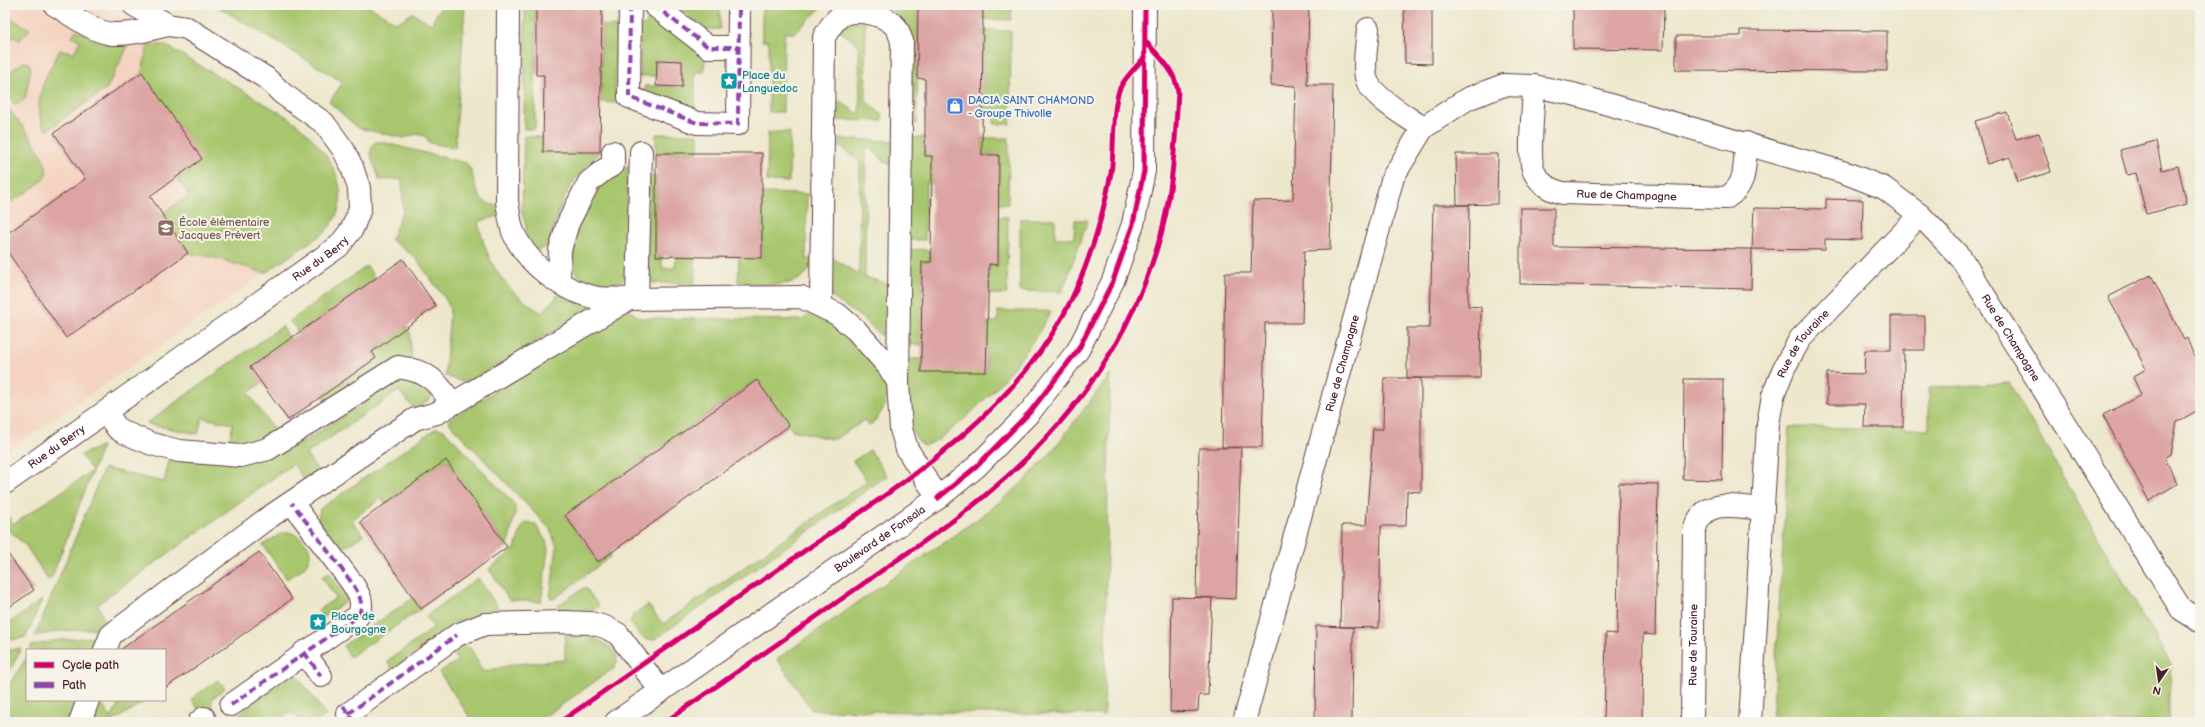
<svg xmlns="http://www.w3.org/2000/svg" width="2205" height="727" viewBox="0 0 2205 727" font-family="'Balsamiq Sans',sans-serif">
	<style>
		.built { fill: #f4d3c0 }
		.green { fill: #a7c66d; stroke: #78724c }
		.building { fill: #dca5a4 }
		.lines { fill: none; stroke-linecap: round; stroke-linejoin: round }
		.minor-casing { stroke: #623d43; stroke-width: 24 }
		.minor { stroke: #fff; stroke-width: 22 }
		.quiet { stroke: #8e44ad; stroke-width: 4; stroke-dasharray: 8 4; stroke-linecap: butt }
		.cycleway-casing { stroke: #f7f3e8; stroke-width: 8 }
		.cycleway { stroke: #d6006c; stroke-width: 5 }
		.labels { text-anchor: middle; stroke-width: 4; stroke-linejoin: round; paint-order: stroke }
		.culture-label { font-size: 11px; fill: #0d838f; stroke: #f7f3e8; text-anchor: start }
		.shop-label { font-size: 11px; fill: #366cbe; stroke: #f7f3e8; text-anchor: start }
		.street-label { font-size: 11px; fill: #4a1f2b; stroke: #f7f3e8 }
		.education-label { font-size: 11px; fill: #785e54; stroke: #f7f3e8; text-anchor: start }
	</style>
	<rect width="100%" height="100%" fill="#f7f3e8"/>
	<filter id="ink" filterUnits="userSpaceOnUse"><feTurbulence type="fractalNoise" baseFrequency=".025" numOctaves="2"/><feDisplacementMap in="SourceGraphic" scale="8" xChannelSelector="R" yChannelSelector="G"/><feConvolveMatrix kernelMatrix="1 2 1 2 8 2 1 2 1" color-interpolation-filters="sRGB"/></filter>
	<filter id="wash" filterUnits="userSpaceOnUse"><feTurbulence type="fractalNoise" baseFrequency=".012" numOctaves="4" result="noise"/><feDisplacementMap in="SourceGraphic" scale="16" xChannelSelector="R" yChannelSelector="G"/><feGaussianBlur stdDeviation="0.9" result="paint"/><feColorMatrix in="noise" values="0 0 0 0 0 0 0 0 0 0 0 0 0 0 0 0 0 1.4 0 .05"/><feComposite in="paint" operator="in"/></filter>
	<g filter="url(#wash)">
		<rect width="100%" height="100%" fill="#ede7cc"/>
		<path class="built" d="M5 5H101L297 125 309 135 333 168 340 182 341 192 339 210 335 218 319 236 5 453Z"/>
		<g class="green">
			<path d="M215 5H367L395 22H398L413 13 431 24 442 5H465L455 148 430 143 425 136 416 134 404 138 358 128 329 102 343 82Z"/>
			<path d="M525 5H536L535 129H524Z"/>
			<path d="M674 5H720V29H704Z"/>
			<path d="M762 5H824L794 33H784L783 112H769V41H762Z"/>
			<path d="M888 5H918L917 124H908L897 16Z"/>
			<path d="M983 5H1012L1011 20 983 19Z"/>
			<path d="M5 15 30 29 19 41 16 36 10 39 5 36Z"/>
			<path d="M653 15 705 57 704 72H695V109H682L645 94V86L682 87V61L657 60V76H640V26L647 25V16Z"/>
			<path d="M865 20 866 101 882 115V121L832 120V101H839L860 115 859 46 836 27Z"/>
			<path d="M602 26H616L615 103 601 102Z"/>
			<path d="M76 30 102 43 128 46 107 88 46 131C29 102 46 77 60 50L65 52 66 50 73 54 80 41 72 36Z"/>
			<path d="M983 30 1011 31 1010 124H994V112H982Z"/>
			<path d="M148 45H165C194 62 223 79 252 96 267 106 285 114 298 125 329 152 360 195 325 232L265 273 216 258 188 253 162 214 189 195 176 177 142 72Z"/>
			<path d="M23 62H27L31 67 25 99 19 104H14L5 91V76Z"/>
			<path d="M5 104C14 116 55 163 45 177 38 187 16 198 5 206Z"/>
			<path d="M768 132H790L789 182 767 181Z"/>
			<path d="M656 134H698V152L656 153Z"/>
			<path d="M524 136 543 137V152H601C581 170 567 187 558 213 554 224 553 235 548 246L539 250 531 249 527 242 526 226 522 212Z"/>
			<path d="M925 137V156H932V183H926L925 240H906L908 138Z"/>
			<path d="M982 138H1009L1008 204H998L999 155H982Z"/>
			<path d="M839 139 895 141V164H888L866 145 865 277 894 286 889 334 880 335 862 318 833 298 831 294V257L859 275 860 161 839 145Z"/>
			<path d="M376 142H381L466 163C479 177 469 205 501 206L502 215 478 222C488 266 504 290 542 313L559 294 592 306 591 309 470 381H461L445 376 450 309 446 300 414 256 391 240 403 210 402 179 379 180C377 168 364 150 376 142Z"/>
			<path d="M628 166 625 278C612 289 591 282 577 275 566 253 580 213 594 194 603 182 617 174 628 166Z"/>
			<path d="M656 176V256H662V268H675L676 257H695V283H652L647 278 649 177Z"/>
			<path d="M762 193 807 194 806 259H813C806 293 764 284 738 283L739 257 762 258Z"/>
			<path d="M998 217H1008L1007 294H988L989 264 998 265Z"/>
			<path d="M1020 219H1055V238H1074L1075 220H1088L1062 292 1020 291Z"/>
			<path d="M906 249 931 250V262H922V345L906 344Z"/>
			<path d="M367 266 375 279 299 333 290 321Z"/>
			<path d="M627 309 640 318 803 320 812 311 849 335 887 381C889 399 883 415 869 426L865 420 835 439H831L792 430 756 380 565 515 598 562 610 553 611 556 554 599 550 597 557 547 550 529 451 425 449 420Z"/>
			<path d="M998 311H1051C1039 334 1023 356 1006 376 995 391 939 447 923 445 901 427 908 385 909 359H922L986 372 987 322H998Z"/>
			<path d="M282 326 290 339 251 367 262 383 248 393 279 437 258 446 229 441 233 424 202 418 198 434 147 424V423Z"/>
			<path d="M406 327 410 333 412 363 330 405 323 396 376 358 372 352Z"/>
			<path d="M1110 375 1104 715 812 710 777 659 986 513 1019 486 1050 454Z"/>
			<path d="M399 379C412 377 422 384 432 393L431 398 415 410 399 391 306 454 321 475 308 485 293 464 98 604 107 628 61 631 35 636 104 468 164 482 170 456 278 452 308 439Z"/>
			<path d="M2009 383 2171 664 2168 722H1772L1790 427 1929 429V388Z"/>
			<path d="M436 428 444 430 515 505V514L507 547 446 460 385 504 381 498 352 520 363 535 341 550 318 520 320 509Z"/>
			<path d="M102 446 52 577 48 580 26 546 5 527V512L14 524 92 471 81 455Z"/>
			<path d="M870 450 887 476 655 639C642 643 638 632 630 622L633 615 648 605 663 624 867 481 853 461Z"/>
			<path d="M527 522 535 524 546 541 548 549 541 602 509 600 489 569 515 549 521 529Z"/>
			<path d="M288 532C303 536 318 550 305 566 301 571 293 575 287 579L263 545 280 534Z"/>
			<path d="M329 572 348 600 323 617 318 610 336 598 322 577Z"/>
			<path d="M478 578 501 612C459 613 426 646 393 670L387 661 434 628 426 616Z"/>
			<path d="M585 587 599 606 593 610H559L557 606Z"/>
			<path d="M413 598 421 609 350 657 343 646Z"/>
			<path d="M42 600 26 637 5 641V626Z"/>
			<path d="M565 636C585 635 602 638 616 653L617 663 614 668 537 722H473L439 672 458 661 451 651 462 645 471 649 483 672 514 664 565 660Z"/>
			<path d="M96 637 100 638 95 650H30L31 646 58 640Z"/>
			<path d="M21 648 13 665 5 675V651Z"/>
			<path d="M27 657V700H77L69 722H5V691Z"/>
			<path d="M295 673 326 715 317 722H301L296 715 290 713 276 722H208L191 699 218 680 225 688 213 698 211 704 221 718 229 721Z"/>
			<path d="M97 700H99L111 718 121 700H147L112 722H89Z"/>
		</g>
		<g id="blocks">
			<g class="building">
				<path d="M536 5H602L600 152H543L544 75H536Z"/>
				<path d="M918 5H983L982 155H999L998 265 989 264 986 372H921L922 262H931L932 156H925V79L917 78Z"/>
				<path d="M1272 5H1309L1307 85H1333L1330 250 1304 251 1302 323H1265L1262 447H1222L1225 273H1251L1253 201 1293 200 1296 86 1271 85Z"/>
				<path d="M1404 5H1432V64L1405 63Z"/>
				<path d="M1573 5H1664L1663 50 1573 49Z"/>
				<path d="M1740 30 1887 31V71L1676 70V36H1740Z"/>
				<path d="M657 60 682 61V87L656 86Z"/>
				<path d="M142 72 202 159 150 196 188 253 66 338 5 248V235L85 179 54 133Z"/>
				<path d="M2007 112 2016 139 2039 133 2051 172 2018 182 2010 157 1987 164 1975 121Z"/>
				<path d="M2156 141 2162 170 2178 166 2187 204 2146 214 2136 173 2127 175 2120 150Z"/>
				<path d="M656 153H762V258L656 256Z"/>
				<path d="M1456 154H1498L1497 204 1457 205Z"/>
				<path d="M1826 199 1863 200 1862 240 1825 239V250L1752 249 1754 208 1826 209Z"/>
				<path d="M1433 205H1469L1468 306 1481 307 1480 378H1407V328H1430Z"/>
				<path d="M1520 208H1554V247L1752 249 1751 289 1520 284Z"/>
				<path d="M403 259 436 306 372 352 376 358 288 420 250 367Z"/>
				<path d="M2151 275 2184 340 2187 338 2200 373V409L2177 422 2171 454 2165 458 2177 484 2149 501 2103 415 2141 395 2133 377 2146 369 2108 297Z"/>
				<path d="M1891 316H1925V350H1904L1903 427H1864L1865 404H1827V373L1864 374 1865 350H1891Z"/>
				<path d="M1384 378H1421V492L1407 491 1406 526H1381L1379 628 1340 627 1342 525H1366L1373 429H1383Z"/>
				<path d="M1684 379H1723L1722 480 1683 479Z"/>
				<path d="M757 380 789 426 598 562 565 515Z"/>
				<path d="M1199 448H1241L1236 599 1196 597Z"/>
				<path d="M446 460 507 547 421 609 360 522Z"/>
				<path d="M1619 483 1658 484 1655 635 1643 634 1642 722H1604L1606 633 1617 634Z"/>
				<path d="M5 550 34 590 5 610Z"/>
				<path d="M259 552 292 599 228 645 165 688V650H120Z"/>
				<path d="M1172 597 1212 598 1208 695H1199L1198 711 1170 712Z"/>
				<path d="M1316 626 1353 627 1352 722H1315Z"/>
			</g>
		</g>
	</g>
	<g filter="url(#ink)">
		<use href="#blocks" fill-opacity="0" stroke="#623d43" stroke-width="1"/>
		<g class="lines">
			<g class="minor-casing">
				<g id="minor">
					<path d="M55 5C72 15 93 32 113 34 131 35 151 29 168 25"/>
					<path d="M508 5 507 202C509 212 510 224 513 232 527 264 563 292 598 298 607 299 618 298 628 299"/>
					<path d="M630 5 629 97 697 123 738 124 739 5"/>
					<path d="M654 5 708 47H738"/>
					<path d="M1368 29C1367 44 1363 62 1366 77 1369 96 1408 117 1423 128"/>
					<path id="s1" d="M1534 86C1534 105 1527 158 1534 172 1541 185 1550 190 1563 193L1726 198C1748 185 1744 165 1746 143"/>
					<path d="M559 282 560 250 568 223 589 182 604 170 613 165V152"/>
					<path d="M637 298 641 152"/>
					<path d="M821 305 824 37C829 29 835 18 844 14 860 9 885 14 896 27 899 31 900 37 902 41L898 382"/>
					<path d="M106 412 117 428 123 432 152 444 179 451 241 456 268 449 398 367C427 371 437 380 452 404"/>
					<path id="s2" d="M5 483 339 246 352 229 360 209 359 188 352 167 343 149 324 123 283 94 266 78 187 28 168 25 134 5"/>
					<path d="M105 650 111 635 116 631 265 520 415 419 437 413 629 299 801 297 837 314 856 330 888 366 898 382 901 429 907 449 938 498"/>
					<path d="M304 652 321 676"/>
					<path d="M231 705 358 616C365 603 359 594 352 583L292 503"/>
					<path d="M348 714 457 635 485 624 564 622 590 623 605 627 618 634 661 691"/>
					<path d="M80 722 88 700"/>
					<path d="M199 722 204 718"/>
					<path id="s3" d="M616 722 938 498 976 467 1030 412 1078 350 1113 281 1133 224 1144 171 1145 5"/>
					<path id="s4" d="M1244 722 1393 177 1423 128 1467 99 1504 85 1534 86 1573 94 1846 173 1884 188 1920 215 1961 258 2181 609 2200 621"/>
					<path id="s5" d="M1692 722 1694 532C1702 496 1734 507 1763 509"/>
					<path id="s6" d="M1750 722 1768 424 1773 396 1784 368 1800 339 1920 215"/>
				</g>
			</g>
			<use href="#minor" class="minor"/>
			<g class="quiet">
				<path d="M630 5 629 97 697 123 738 124 739 5"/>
				<path d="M654 5 708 47H738"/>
				<path d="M304 652 321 676"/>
				<path d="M231 705 358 616C365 603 359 594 352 583L292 503"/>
				<path d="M343 706 354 722"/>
				<path d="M348 714 457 635"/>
			</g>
			<g class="cycleway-casing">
				<g id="cycleway">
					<path d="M938 498 976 467 1030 412 1078 350 1113 281 1133 224 1144 171 1145 5"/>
					<path d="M560 722C639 666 718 611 797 556 895 488 1005 422 1064 314 1087 271 1102 221 1111 173 1115 150 1111 105 1121 86 1127 75 1137 66 1145 57"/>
					<path d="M665 722C733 675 802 627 870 579 909 551 951 525 988 493 1066 428 1127 346 1157 248 1173 198 1175 144 1178 91 1174 69 1160 57 1145 41"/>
				</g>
			</g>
			<use href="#cycleway" class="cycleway"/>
		</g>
	</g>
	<defs>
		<g id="sight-square" transform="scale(0.9)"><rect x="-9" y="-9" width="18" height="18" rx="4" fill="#0f9aa8" stroke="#f7f3e8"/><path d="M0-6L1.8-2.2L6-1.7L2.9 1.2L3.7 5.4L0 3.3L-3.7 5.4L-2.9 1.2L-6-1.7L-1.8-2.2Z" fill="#fff"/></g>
		<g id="shop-square" transform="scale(0.9)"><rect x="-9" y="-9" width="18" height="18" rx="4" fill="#3f7fe0" stroke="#f7f3e8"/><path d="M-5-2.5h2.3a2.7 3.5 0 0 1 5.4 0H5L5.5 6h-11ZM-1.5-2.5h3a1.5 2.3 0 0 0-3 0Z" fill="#fff"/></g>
		<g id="school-square" transform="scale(0.9)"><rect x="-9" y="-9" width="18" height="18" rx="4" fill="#8d6e63" stroke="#f7f3e8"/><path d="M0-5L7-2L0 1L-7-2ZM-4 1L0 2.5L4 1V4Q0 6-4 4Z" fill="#fff"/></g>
	</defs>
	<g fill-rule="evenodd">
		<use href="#sight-square" x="729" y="81"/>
		<use href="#shop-square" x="955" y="106"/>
		<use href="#school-square" x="166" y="228"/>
		<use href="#sight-square" x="318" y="622"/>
	</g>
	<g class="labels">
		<g class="culture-label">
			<text x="742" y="79">Place du<tspan x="742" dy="13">Languedoc</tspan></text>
			<text x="331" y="620">Place de<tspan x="331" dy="13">Bourgogne</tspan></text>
		</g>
		<g class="shop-label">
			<text x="968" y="104">DACIA SAINT CHAMOND<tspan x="968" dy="13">- Groupe Thivolle</tspan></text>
		</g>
		<g class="street-label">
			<text dy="4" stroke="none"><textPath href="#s1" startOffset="187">Rue de Champagne</textPath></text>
			<text dy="4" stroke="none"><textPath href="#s2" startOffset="387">Rue du Berry</textPath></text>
			<text dy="4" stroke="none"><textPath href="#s4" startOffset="1308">Rue de Champagne</textPath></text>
			<text dy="4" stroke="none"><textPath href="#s6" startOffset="388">Rue de Touraine</textPath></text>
			<text dy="4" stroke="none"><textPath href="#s4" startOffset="372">Rue de Champagne</textPath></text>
			<text dy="4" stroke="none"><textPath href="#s2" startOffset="63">Rue du Berry</textPath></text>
			<text dy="4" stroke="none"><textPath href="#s3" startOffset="321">Boulevard de Fonsala</textPath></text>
			<text dy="4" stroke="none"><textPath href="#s5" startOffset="77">Rue de Touraine</textPath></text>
		</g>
		<g class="education-label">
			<text x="179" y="226">École élémentaire<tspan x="179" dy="13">Jacques Prévert</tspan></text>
		</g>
	</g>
	<rect width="2205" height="727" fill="none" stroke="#f7f3e8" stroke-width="20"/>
	<rect x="26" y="649" width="140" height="52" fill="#f7f3e8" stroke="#b29e9c"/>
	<rect x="34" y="662" width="20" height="6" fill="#d6006c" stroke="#b29e9c"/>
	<text x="62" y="669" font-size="12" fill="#4a1f2b">Cycle path</text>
	<rect x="34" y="682" width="20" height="6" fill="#8e44ad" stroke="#b29e9c"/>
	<text x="62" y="689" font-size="12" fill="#4a1f2b">Path</text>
	<g transform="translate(2159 681) rotate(193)" stroke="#f7f3e8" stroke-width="3" paint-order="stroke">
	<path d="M0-3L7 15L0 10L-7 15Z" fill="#4a1f2b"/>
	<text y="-6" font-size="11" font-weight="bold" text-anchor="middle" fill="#4a1f2b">N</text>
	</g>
</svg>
